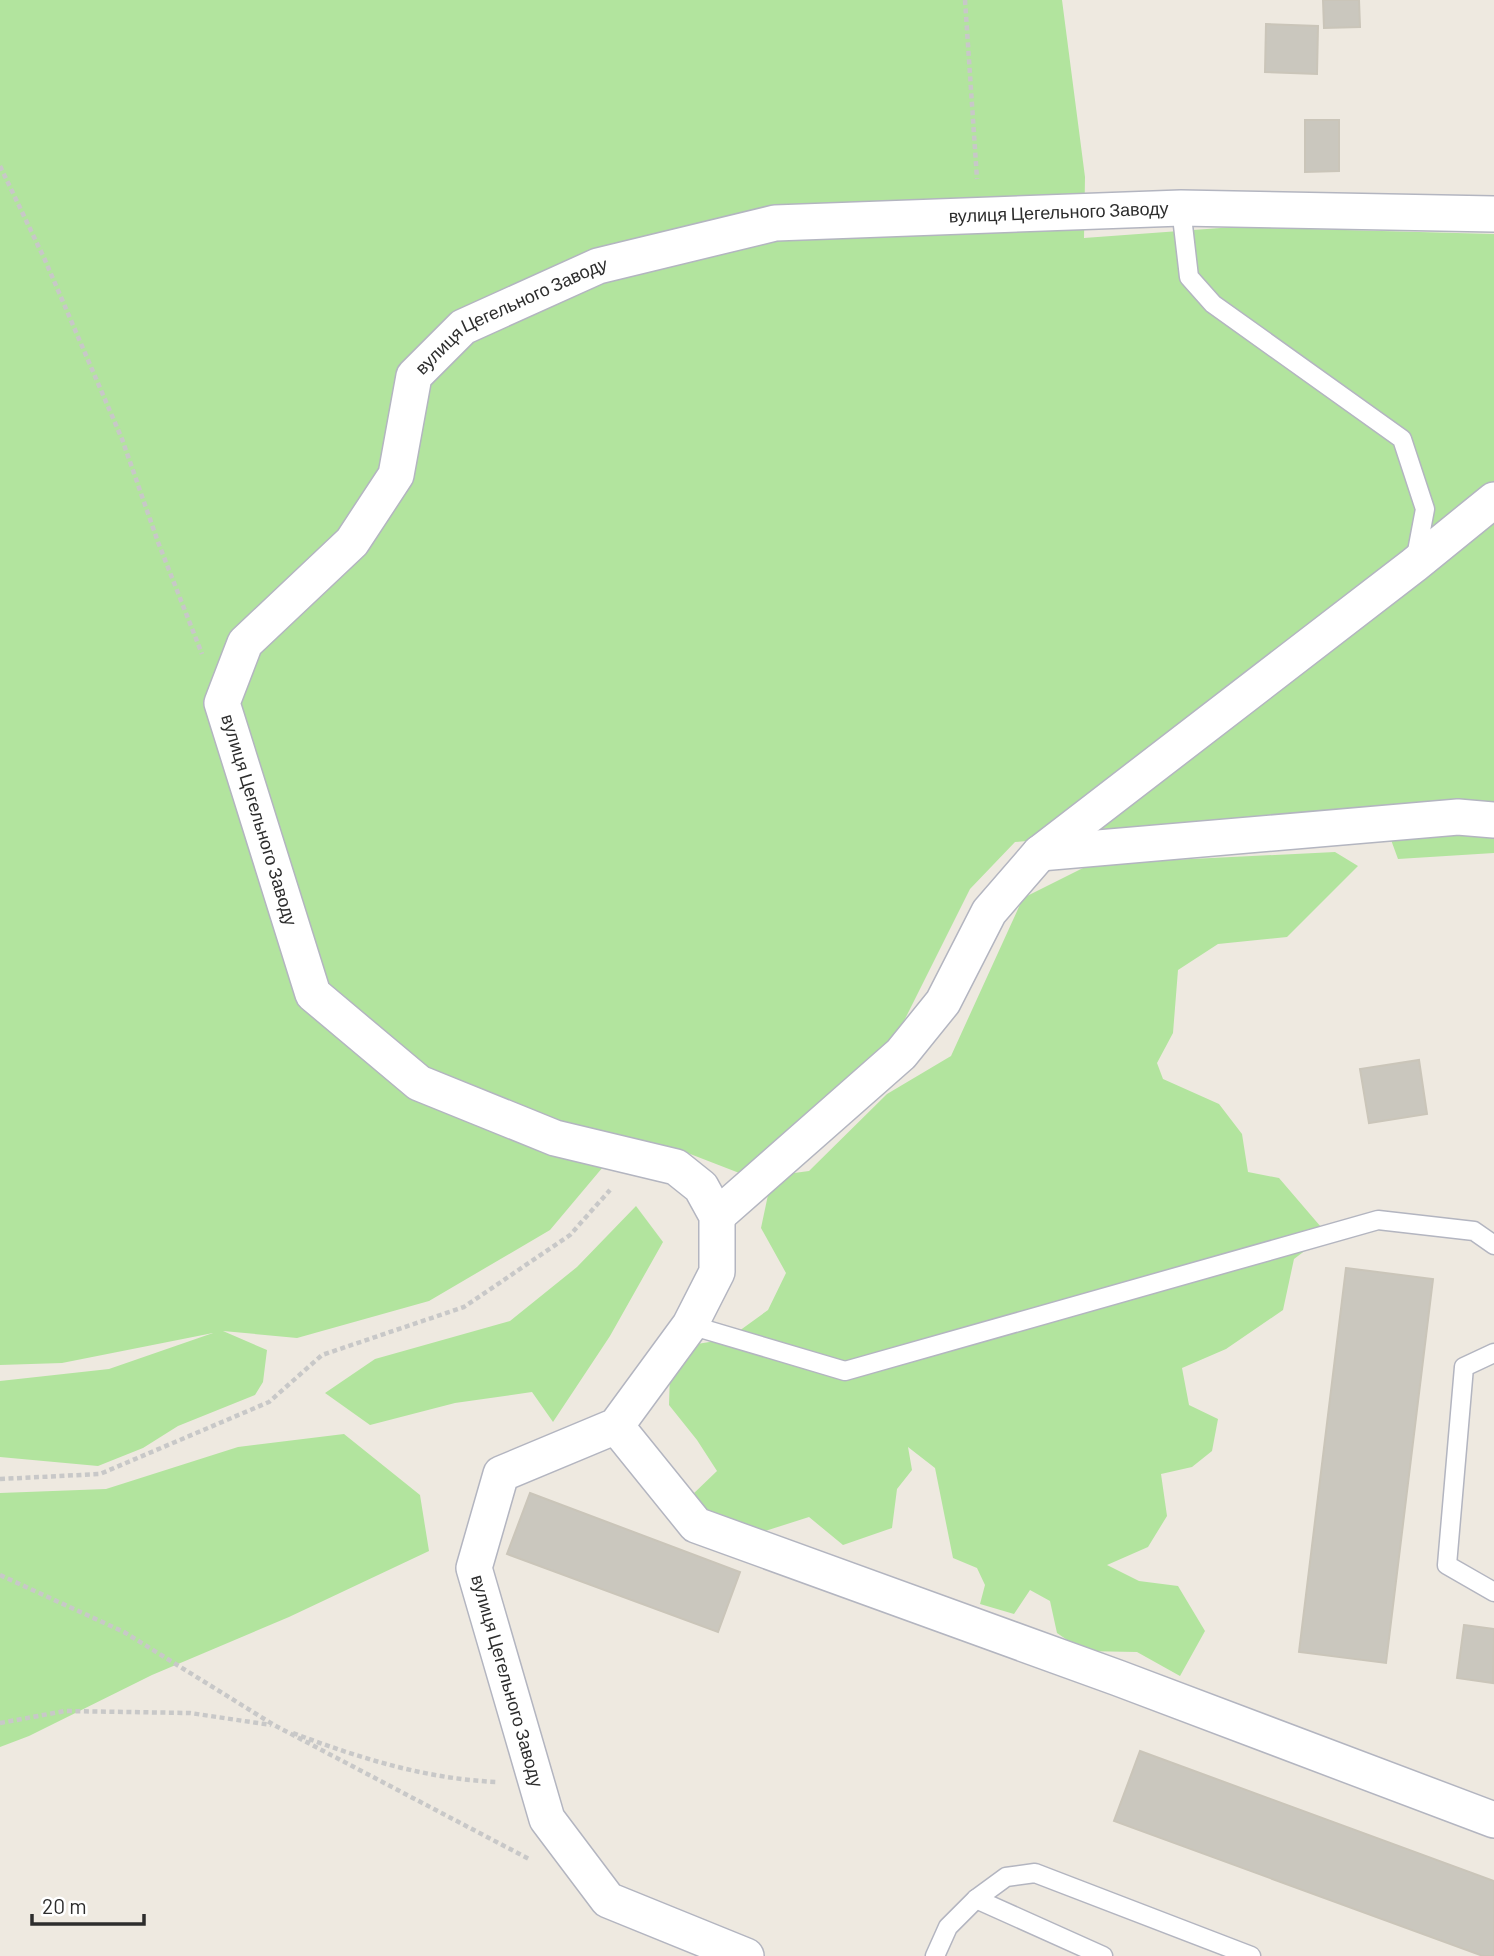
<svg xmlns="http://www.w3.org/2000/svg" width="1494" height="1956" viewBox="0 0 1494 1956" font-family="Barlow,sans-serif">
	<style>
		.green { fill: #b2e49e }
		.building { fill: #cac7be; stroke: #cac5b9; stroke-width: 2 }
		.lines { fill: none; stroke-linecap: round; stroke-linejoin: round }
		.service-casing { stroke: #b3b5c0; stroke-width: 21 }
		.minor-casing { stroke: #b3b5c0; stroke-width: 38 }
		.path { stroke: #c8c8c8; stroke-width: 4.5; stroke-dasharray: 5 3.5; stroke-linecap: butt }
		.service { stroke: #fff; stroke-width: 18 }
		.minor { stroke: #fff; stroke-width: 35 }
		.labels { text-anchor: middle; stroke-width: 5; stroke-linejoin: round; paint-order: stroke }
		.street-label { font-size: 18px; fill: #2d2d2d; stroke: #fff }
	</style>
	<rect width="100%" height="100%" fill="#eee9e0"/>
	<g class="green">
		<path d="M0 0H1062L1085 177 1084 238 1234 227 1494 234V853L1398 859 1379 807 1015 842 970 889 895 1039 747 1176 685 1152 624 1142 550 1230 429 1301 297 1338 223 1331 267 1350 263 1382 255 1395 178 1426 143 1448 98 1466 0 1457V1381L109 1369 213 1333 62 1363 0 1365Z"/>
		<path d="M1335 852 1358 866 1287 937 1218 944 1178 970 1173 1033 1157 1063 1163 1079 1219 1104 1242 1134 1248 1172 1279 1178 1327 1234 1294 1259 1283 1310 1226 1349 1182 1368 1189 1405 1218 1419 1212 1451 1192 1467 1161 1474 1167 1516 1148 1547 1107 1565 1139 1581 1178 1586 1205 1631 1180 1676 1137 1652 1083 1651 1057 1633 1050 1601 1030 1590 1014 1614 980 1604 985 1585 977 1568 953 1558 935 1468 908 1447 912 1470 897 1489 892 1528 843 1545 809 1517 759 1533 707 1517 692 1495 717 1471 697 1440 669 1405 670 1371 697 1344 728 1339 768 1310 786 1273 761 1228 772 1176 809 1171 887 1094 951 1056 1023 898 1091 864Z"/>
		<path d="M636 1206 663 1242 610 1336 553 1422 532 1392 455 1403 370 1425 325 1393 375 1359 510 1321 577 1267Z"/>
		<path d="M344 1434 420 1495 429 1551 289 1617 152 1675 29 1736 0 1747V1493L106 1489 238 1447Z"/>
	</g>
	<g class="building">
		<path d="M1323 0H1359L1360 27 1324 28Z"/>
		<path d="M1266 24 1318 26 1317 74 1265 72Z"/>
		<path d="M1305 120H1339V171L1305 172Z"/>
		<path d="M1419 1060 1427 1114 1369 1123 1360 1069Z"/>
		<path d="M1346 1268 1433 1279 1386 1663 1299 1652Z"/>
		<path d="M530 1493 740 1572 718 1632 507 1554Z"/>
		<path d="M1464 1625 1494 1629 1493 1683 1457 1678Z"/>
		<path d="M1140 1751 1494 1881V1956H1483L1114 1821Z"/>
	</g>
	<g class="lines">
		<g class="service-casing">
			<g id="service">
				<path d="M1181 208 1189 277 1213 304 1402 439 1425 509 1415 562"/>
				<path d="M690 1325 845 1371 1378 1220 1474 1231 1494 1245"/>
				<path d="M1494 1353 1464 1367 1447 1565 1494 1592"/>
				<path d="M976 1899 1103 1956"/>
				<path d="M935 1956 948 1927 976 1899 1006 1877 1035 1873 1251 1956"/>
			</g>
		</g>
		<g class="minor-casing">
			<g id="minor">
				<path d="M1040 853 1458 817 1494 820"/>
				<path d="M717 1216 901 1054 943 1002 989 912 1040 853 1414 565 1494 500"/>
				<path d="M616 1426 696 1525 1118 1678 1494 1820"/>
				<path id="s1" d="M746 1956 608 1900 547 1819 474 1568 501 1474 616 1426 690 1325 717 1272V1216L701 1187 676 1167 555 1138 419 1083 313 994 222 703 245 643 352 542 396 475 414 376 463 327 598 266 775 223 1181 208 1494 214"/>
			</g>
		</g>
		<g class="path">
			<path d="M965 0 977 179"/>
			<path d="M0 166 45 260 122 439 158 542 202 654"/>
			<path d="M0 1479 100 1474 269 1402 322 1355 464 1307 570 1235 610 1190"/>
			<path d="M0 1575 124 1632 274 1725 529 1859"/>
			<path d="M0 1723 65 1711 190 1713 271 1725"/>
			<path d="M293 1733C359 1758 426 1779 497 1782"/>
		</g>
		<use href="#service" class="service"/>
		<use href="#minor" class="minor"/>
	</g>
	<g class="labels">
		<g class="street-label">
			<text dy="6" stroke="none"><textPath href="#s1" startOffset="2830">вулиця Цегельного Заводу</textPath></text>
			<text dy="6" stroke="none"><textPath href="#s1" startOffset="2263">вулиця Цегельного Заводу</textPath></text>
			<text transform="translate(259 820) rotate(73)" y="6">вулиця Цегельного Заводу</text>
			<text transform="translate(507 1681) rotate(74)" y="6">вулиця Цегельного Заводу</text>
		</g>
	</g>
	<path d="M32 1914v10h112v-10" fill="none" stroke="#2d2d2d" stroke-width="3.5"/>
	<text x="42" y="1914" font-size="21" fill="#2d2d2d" stroke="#ffffff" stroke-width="5" paint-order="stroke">20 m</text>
</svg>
